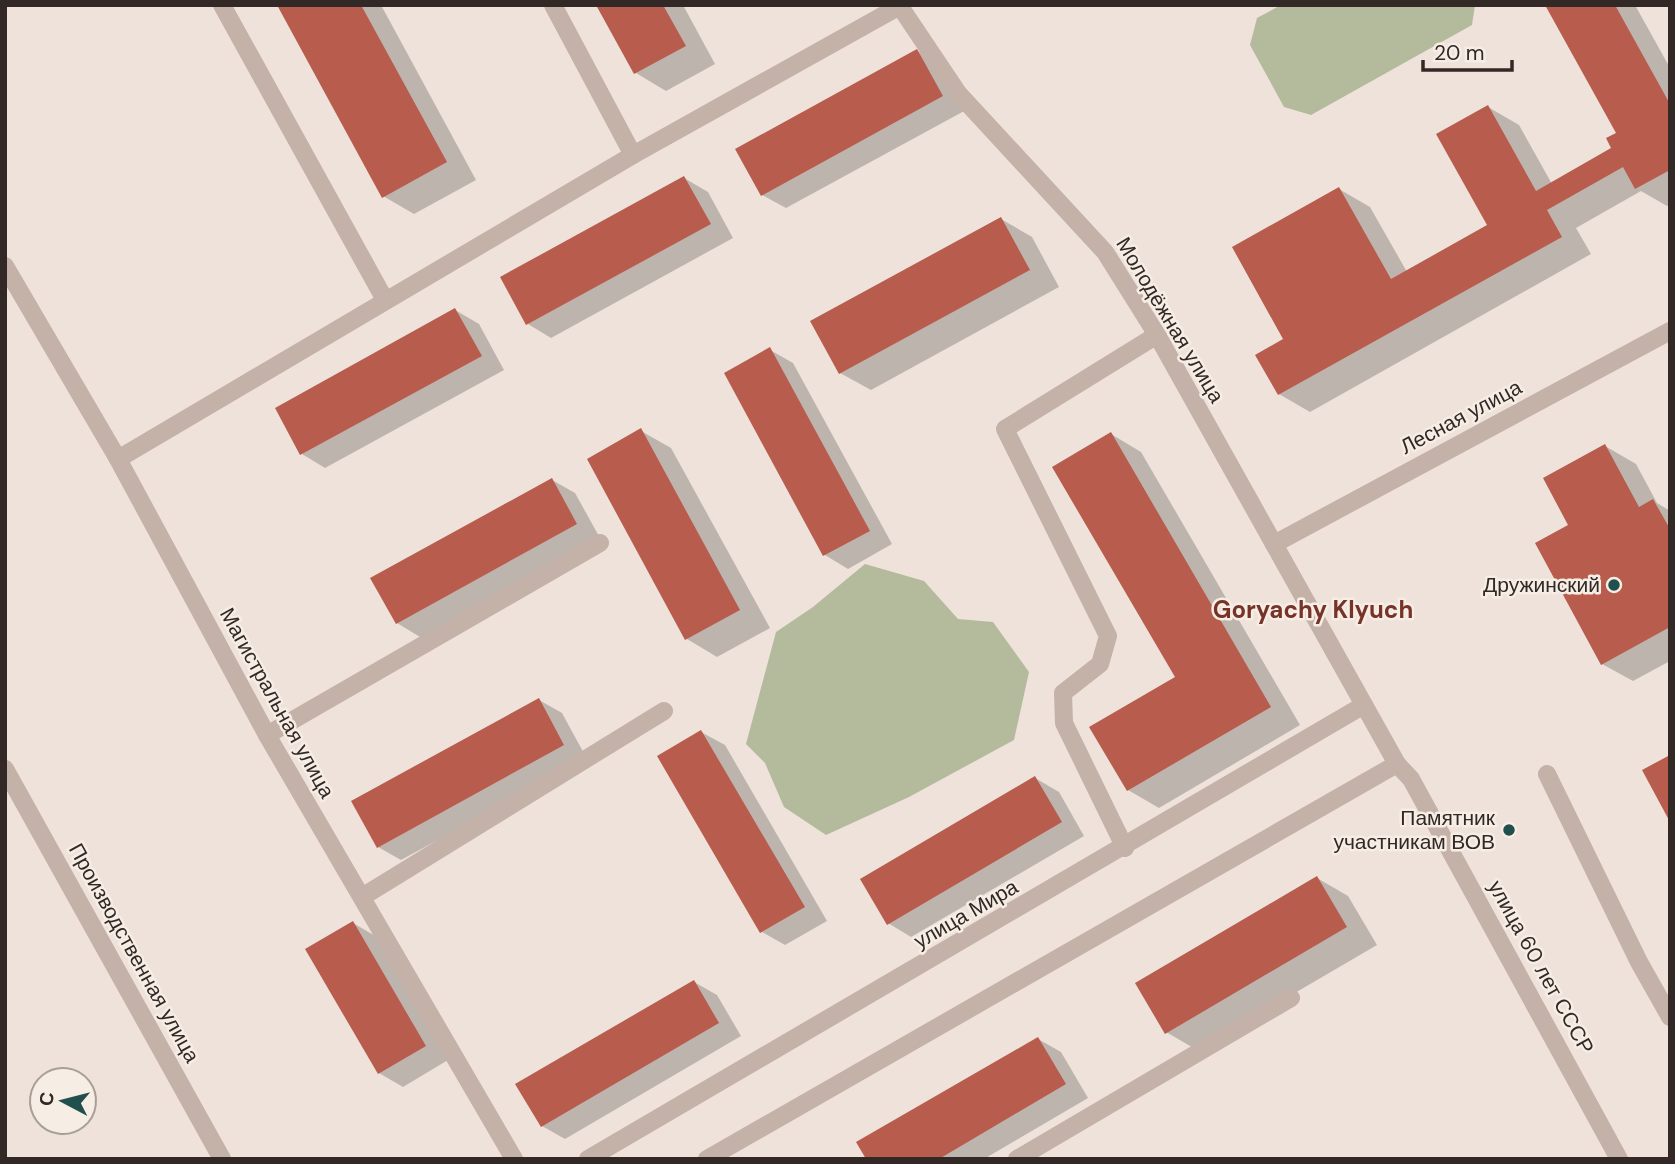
<svg xmlns="http://www.w3.org/2000/svg" width="1675" height="1164" viewBox="0 0 1675 1164" font-family="'DM Sans',sans-serif">
	<style>
		.green { fill: #b4bb9c }
		.shadow { fill: #0003 }
		.building { fill: #b85c4d }
		.lines { fill: none; stroke-linecap: round; stroke-linejoin: round }
		.minor { stroke: #c4b1a7; stroke-width: 18 }
		.poi-dot { fill: #214f4d; stroke: #f6ede5; stroke-width: 2.5 }
		.labels { text-anchor: middle; stroke-width: 5; stroke-linejoin: round; paint-order: stroke }
		.street-label { font-size: 21px; fill: #322927; stroke: #f6ede5 }
		.poi-label { font-size: 21px; fill: #322927; stroke: #f6ede5; text-anchor: end }
		.quarter-label { font-size: 24px; font-weight: bold; fill: #783329; stroke: #f6ede5 }
	</style>
	<rect width="100%" height="100%" fill="#eee2da"/>
	<g class="green">
		<path d="M1281 5H1475L1472 25 1311 115 1284 107 1250 45 1257 18Z"/>
		<path d="M865 564 924 581 958 619 993 622 1029 672 1014 740 909 797 826 835 784 807 765 763 746 744 776 632 813 607Z"/>
	</g>
	<g class="shadow">
		<path d="M279 5H381L476 180 414 214 383 196Z"/>
		<path d="M598 5H683L715 64 666 91 636 73Z"/>
		<path d="M1547 5H1635L1670 68V204L1667 206 1641 191 1576 228 1591 254 1310 412 1279 394 1286 340 1339 189 1370 207 1407 272 1489 226 1488 107 1519 125 1552 184 1614 149 1618 133Z"/>
		<path d="M917 51 941 64 966 110 786 208 762 195Z"/>
		<path d="M684 178 708 192 733 238 551 338 528 324Z"/>
		<path d="M1001 219 1032 237 1059 287 871 390 840 373Z"/>
		<path d="M455 310 479 324 504 370 325 468 302 454Z"/>
		<path d="M770 350 793 363 892 544 848 569 825 555Z"/>
		<path d="M641 431 671 448 770 628 717 657 687 639Z"/>
		<path d="M1111 434 1141 452 1300 725 1159 808 1128 790 1177 678Z"/>
		<path d="M1605 446 1636 464 1657 503 1670 511V661L1633 681 1602 664 1571 526Z"/>
		<path d="M552 480 575 493 600 538 420 637 397 623Z"/>
		<path d="M539 700 562 713 587 759 401 860 378 847Z"/>
		<path d="M701 732 725 745 827 921 785 945 762 932Z"/>
		<path d="M1035 778 1059 792 1084 836 911 937 888 923Z"/>
		<path d="M1317 878 1348 896 1377 945 1197 1050 1166 1032Z"/>
		<path d="M353 923 377 937 448 1060 403 1087 379 1073Z"/>
		<path d="M694 982 717 995 741 1036 565 1139 542 1126Z"/>
		<path d="M1038 1039 1061 1052 1088 1098 984 1159H868Z"/>
	</g>
	<g class="building">
		<path d="M277 5H361L447 162 382 198Z"/>
		<path d="M596 5H663L686 46 634 74Z"/>
		<path d="M1545 5H1615L1670 104V170L1635 189 1623 167 1547 210 1562 237 1278 395 1255 355 1283 339 1232 247 1339 187 1391 279 1487 225 1436 134 1488 105 1536 191 1611 148 1606 138 1616 133Z"/>
		<path d="M917 49 943 96 761 196 735 149Z"/>
		<path d="M684 176 711 224 526 325 500 277Z"/>
		<path d="M1001 217 1030 270 839 374 810 321Z"/>
		<path d="M455 308 482 356 300 455 275 408Z"/>
		<path d="M770 347 870 531 823 556 724 373Z"/>
		<path d="M641 428 740 610 685 640 587 459Z"/>
		<path d="M1111 432 1271 707 1127 791 1089 727 1175 677 1052 467Z"/>
		<path d="M1605 444 1639 507 1653 499 1670 529V627L1601 665 1535 543 1568 525 1543 478Z"/>
		<path d="M552 478 577 524 396 624 370 578Z"/>
		<path d="M539 698 564 745 377 848 351 801Z"/>
		<path d="M701 730 805 907 760 933 657 756Z"/>
		<path d="M1670 755V822L1642 770Z"/>
		<path d="M1035 776 1062 822 887 925 860 879Z"/>
		<path d="M1317 876 1347 927 1165 1034 1135 983Z"/>
		<path d="M353 921 426 1046 378 1074 305 949Z"/>
		<path d="M694 980 719 1023 541 1127 515 1084Z"/>
		<path d="M1038 1037 1066 1084 939 1159H866L856 1142Z"/>
	</g>
	<g class="lines">
		<g class="minor">
			<path d="M222 5 385 300"/>
			<path d="M553 5 633 155"/>
			<path d="M899 5 958 93 1105 252 1157 335 1397 764 1411 779 1619 1159"/>
			<path d="M5 266 118 459 267 735 514 1159"/>
			<path d="M118 459 633 155 900 6"/>
			<path d="M1274 544 1670 331"/>
			<path d="M267 735 600 543"/>
			<path d="M5 769 222 1159"/>
			<path d="M1547 774 1639 962 1670 1017"/>
			<path d="M1125 848 1064 723 1063 693 1100 664 1108 636 1005 429 1157 335"/>
			<path d="M362 897 664 711"/>
			<path d="M588 1159 1364 705"/>
			<path d="M707 1159 1397 764"/>
			<path d="M1017 1159 1291 998"/>
		</g>
	</g>
	<g class="poi-dot">
		<circle cx="1614" cy="585" r="7"/>
		<circle cx="1509" cy="830" r="7"/>
	</g>
	<g class="labels">
		<g class="street-label">
			<text transform="translate(1170 320) rotate(59)" y="7">Молодёжная улица</text>
			<text transform="translate(1461 417) rotate(-28)" y="7">Лесная улица</text>
			<text transform="translate(277 703) rotate(61)" y="7">Магистральная улица</text>
			<text transform="translate(966 914) rotate(-30)" y="7">улица Мира</text>
			<text transform="translate(134 953) rotate(61)" y="7">Производственная улица</text>
			<text transform="translate(1541 967) rotate(61)" y="7">улица 60 лет СССР</text>
		</g>
		<g class="poi-label">
			<text x="1600" y="592">Дружинский</text>
			<text x="1495" y="825">Памятник<tspan x="1495" dy="24">участникам ВОВ</tspan></text>
		</g>
		<g class="quarter-label">
			<text x="1313" y="618">Goryachy Klyuch</text>
		</g>
	</g>
	<rect width="1675" height="1164" fill="none" stroke="#322927" stroke-width="14"/>
	<g transform="translate(63 1101) rotate(277)"><circle r="33" fill="#f6ede5" stroke="#a89f99" stroke-width="2"/>
	<path d="M0-5L12 26L0 18L-12 26Z" fill="#214f4d"/>
	<text y="-10" font-size="19" font-weight="bold" text-anchor="middle" fill="#322927">С</text>
	</g>
	<path d="M1423 60v10h89v-10" fill="none" stroke="#322927" stroke-width="3.5"/>
	<text x="1434" y="60" font-size="21" fill="#322927" stroke="#f6ede5" stroke-width="5" paint-order="stroke">20 m</text>
</svg>
